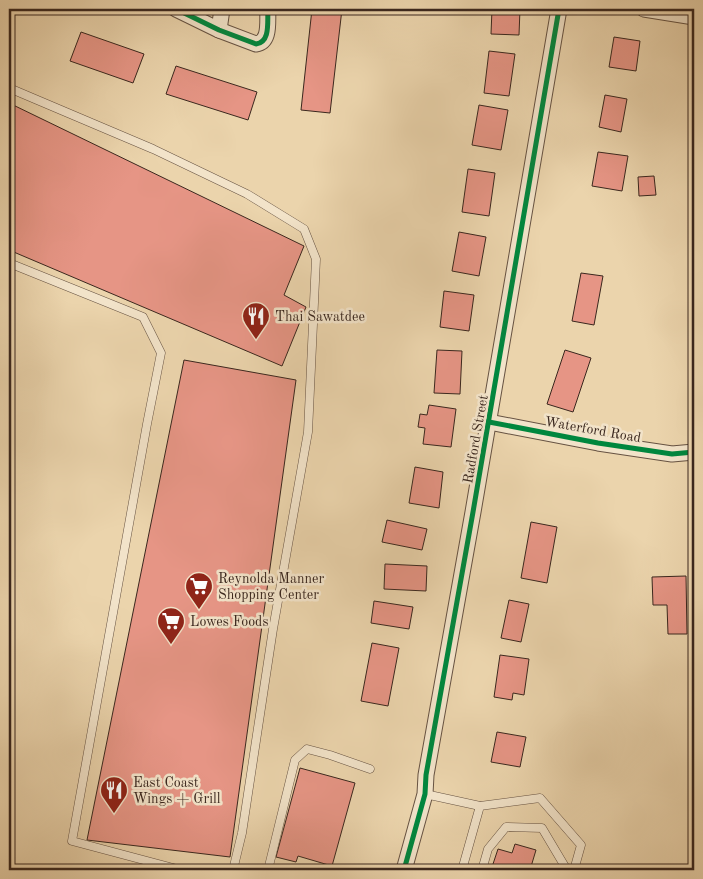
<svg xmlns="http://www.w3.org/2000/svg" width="703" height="879" viewBox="0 0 703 879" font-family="'Old Standard TT',serif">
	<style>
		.building { fill: #e69585; stroke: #3a271e }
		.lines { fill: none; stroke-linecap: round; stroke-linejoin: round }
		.service-casing { stroke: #665242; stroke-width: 9 }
		.minor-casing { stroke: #665242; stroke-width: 17 }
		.service { stroke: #f2e3c9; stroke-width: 8 }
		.minor { stroke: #f2e3c9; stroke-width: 15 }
		.cycleway-casing { stroke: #f2e3c9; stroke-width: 8 }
		.cycleway { stroke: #00873e; stroke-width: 5 }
		.labels { text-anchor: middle; stroke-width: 5; stroke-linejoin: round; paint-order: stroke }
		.poi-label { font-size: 14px; fill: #3a271e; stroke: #f2e3c9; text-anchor: start }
		.street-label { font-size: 14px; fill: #3a271e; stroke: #f2e3c9 }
	</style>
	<rect width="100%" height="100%" fill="#ebd4ac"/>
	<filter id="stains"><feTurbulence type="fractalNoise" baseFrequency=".004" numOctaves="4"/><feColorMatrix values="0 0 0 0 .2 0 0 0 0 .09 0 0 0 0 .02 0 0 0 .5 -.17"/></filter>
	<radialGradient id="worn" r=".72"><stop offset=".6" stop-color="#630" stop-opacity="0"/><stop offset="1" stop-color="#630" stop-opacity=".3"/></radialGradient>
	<g class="building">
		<path d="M312 9H342L330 113 301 110Z"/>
		<path d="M492 9H520L519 35 491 34Z"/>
		<path d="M81 32 144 54 133 83 70 61Z"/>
		<path d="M614 37 640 41 636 71 609 67Z"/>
		<path d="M489 51 515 54 509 96 484 93Z"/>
		<path d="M176 66 257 92 248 120 166 94Z"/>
		<path d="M605 95 627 99 621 132 599 127Z"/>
		<path d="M9 103 304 246 284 295 306 307 282 366 9 250Z"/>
		<path d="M479 105 508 110 501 150 472 145Z"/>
		<path d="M598 152 628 156 622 191 592 186Z"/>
		<path d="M468 169 495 173 489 216 462 212Z"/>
		<path d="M654 176 656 195 639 196 638 177Z"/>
		<path d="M459 232 486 237 479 276 452 271Z"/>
		<path d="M581 273 603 276 594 325 572 321Z"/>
		<path d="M444 291 474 295 469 331 440 327Z"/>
		<path d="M437 350 462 351 460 394 434 393Z"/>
		<path d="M565 350 591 358 573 412 547 404Z"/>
		<path d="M184 360 296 380 230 857 87 840Z"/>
		<path d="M429 405 456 409 451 447 423 444 425 428 418 427 420 414 427 415Z"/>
		<path d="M415 467 443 472 439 508 409 503Z"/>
		<path d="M387 520 427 529 422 550 382 542Z"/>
		<path d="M531 522 557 527 547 583 521 578Z"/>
		<path d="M385 564 427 566 426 591 384 589Z"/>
		<path d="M686 576 687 634H668L667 605H653L652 577Z"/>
		<path d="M509 600 529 604 521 642 501 638Z"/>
		<path d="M374 601 413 607 409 629 371 623Z"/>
		<path d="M372 643 399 648 388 706 361 701Z"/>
		<path d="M500 655 529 659 524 695 513 693 512 700 494 697Z"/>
		<path d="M497 732 526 737 520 767 491 762Z"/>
		<path d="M300 768 355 783 332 866 298 856 296 862 276 857Z"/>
		<path d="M515 844 536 850 530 870H491L498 849 512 853Z"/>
	</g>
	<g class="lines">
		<g class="service-casing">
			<g id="service">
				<path d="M9 88 153 149 247 194 304 229 316 259 308 432 273 629 242 833 233 870"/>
				<path d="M9 263 143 317 161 353 147 424 72 841 181 870"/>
				<path d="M425 794 480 806"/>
				<path d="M268 870 295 760 307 749 330 755 370 769"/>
				<path d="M462 870 480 806 540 798 581 845 574 870"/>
				<path d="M482 870 488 849 506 827 542 828 567 870"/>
			</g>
		</g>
		<g class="minor-casing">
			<g id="minor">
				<path d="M176 9 219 30 256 44C271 42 267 21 268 9"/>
				<path d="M644 9 694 17"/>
				<path d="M219 30 222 9"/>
				<path d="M489 422 598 443 672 454 694 452"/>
				<path d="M404 870 425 794 426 775 473 512 559 9"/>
			</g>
		</g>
		<use href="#service" class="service"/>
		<use href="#minor" class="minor"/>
		<g class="cycleway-casing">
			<g id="cycleway">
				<path d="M176 9 219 30 256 44C271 42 267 21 268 9"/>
				<path d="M489 422 598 443 672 454 694 452"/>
				<path d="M404 870 425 794 426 775 473 512 559 9"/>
			</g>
		</g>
		<use href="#cycleway" class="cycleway"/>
	</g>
	<defs>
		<g id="restaurant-pin" transform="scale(1.4375)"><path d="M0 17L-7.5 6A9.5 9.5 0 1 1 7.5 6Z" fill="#8f2418" stroke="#f2e3c9"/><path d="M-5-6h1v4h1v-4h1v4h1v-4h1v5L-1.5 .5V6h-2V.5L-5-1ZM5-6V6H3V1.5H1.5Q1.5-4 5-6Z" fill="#fff"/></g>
		<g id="supermarket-pin" transform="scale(1.4375)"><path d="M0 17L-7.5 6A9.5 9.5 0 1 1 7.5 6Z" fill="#8f2418" stroke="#f2e3c9"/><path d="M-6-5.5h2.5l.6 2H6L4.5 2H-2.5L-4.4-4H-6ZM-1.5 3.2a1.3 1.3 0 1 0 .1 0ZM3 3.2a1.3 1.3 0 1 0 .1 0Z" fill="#fff"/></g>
	</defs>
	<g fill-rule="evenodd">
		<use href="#restaurant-pin" x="256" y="316"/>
		<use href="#supermarket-pin" x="199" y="586"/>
		<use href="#supermarket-pin" x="171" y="621"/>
		<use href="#restaurant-pin" x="114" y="790"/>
	</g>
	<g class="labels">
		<g class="poi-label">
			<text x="275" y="321">Thai Sawatdee</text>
			<text x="218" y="583">Reynolda Manner<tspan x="218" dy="16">Shopping Center</tspan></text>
			<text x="190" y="626">Lowes Foods</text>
			<text x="133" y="787">East Coast<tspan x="133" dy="16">Wings + Grill</tspan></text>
		</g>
		<g class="street-label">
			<text transform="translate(593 429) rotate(10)" y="5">Waterford Road</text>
			<text transform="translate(475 439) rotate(-80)" y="5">Radford Street</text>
		</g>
	</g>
	<rect width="703" height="879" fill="none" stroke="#ebd4ac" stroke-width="30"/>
	<rect x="10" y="10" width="683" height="859" fill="none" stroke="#3a271e" stroke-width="2.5"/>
	<rect x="15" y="15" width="673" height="849" fill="none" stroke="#3a271e"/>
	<rect width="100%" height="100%" filter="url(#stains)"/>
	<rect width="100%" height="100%" fill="url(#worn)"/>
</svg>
